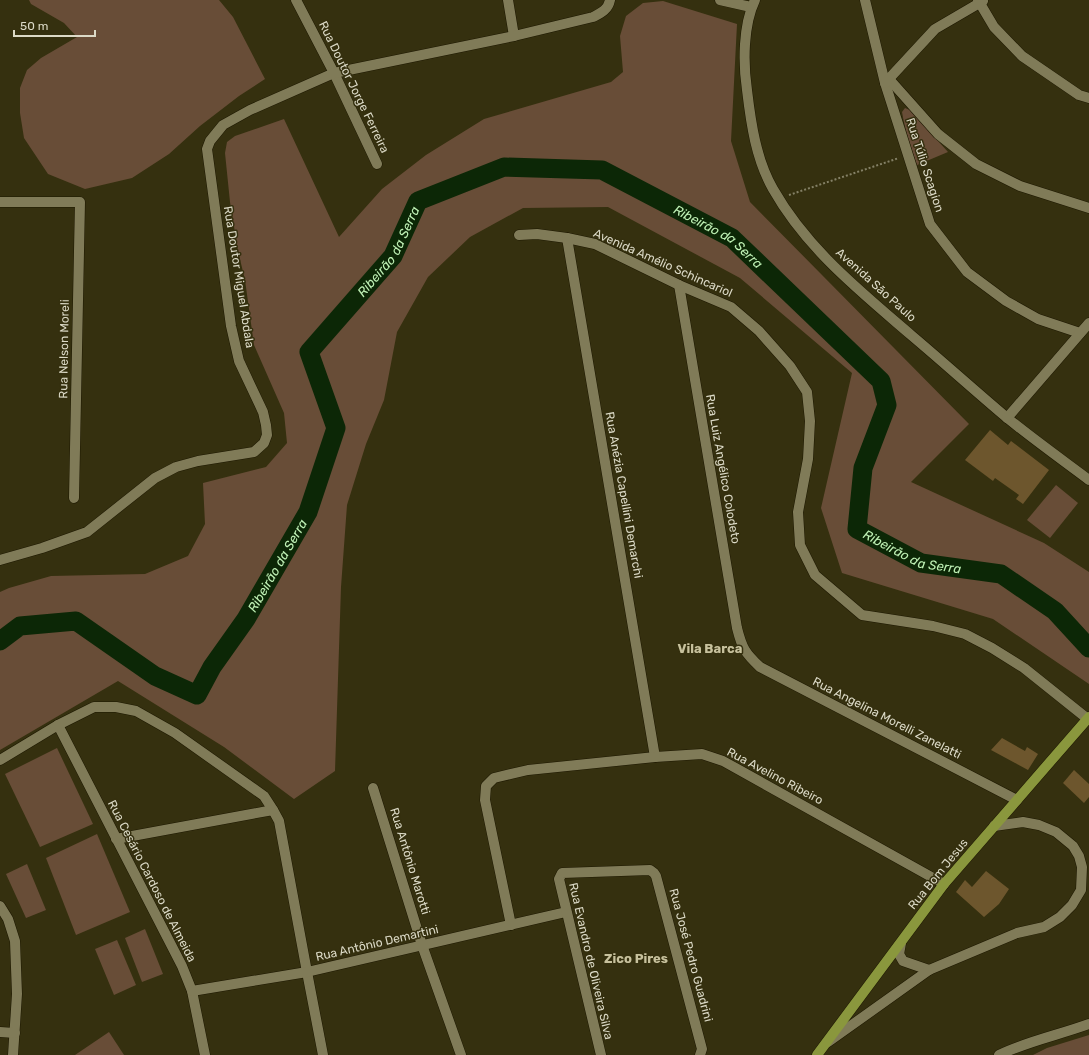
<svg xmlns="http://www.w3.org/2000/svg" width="1089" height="1055" viewBox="0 0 1089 1055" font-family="Rubik,sans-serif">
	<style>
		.green { fill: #684d37 }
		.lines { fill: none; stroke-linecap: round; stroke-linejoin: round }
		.river { stroke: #0c2706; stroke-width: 19 }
		.building { fill: #6d562d }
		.minor-casing { stroke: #1d1800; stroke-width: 11 }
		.major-casing { stroke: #1d1800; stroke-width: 11 }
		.path { stroke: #848066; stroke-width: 2; stroke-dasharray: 2 2; stroke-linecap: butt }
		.minor { stroke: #807b58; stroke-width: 10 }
		.major { stroke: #8a973d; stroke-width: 10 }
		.labels { text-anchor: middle; stroke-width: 3; stroke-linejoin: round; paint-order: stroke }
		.street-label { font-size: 12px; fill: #dcdac7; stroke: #35300f }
		.water-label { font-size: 13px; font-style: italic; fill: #bff1b5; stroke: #35300f }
		.neighbourhood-label { font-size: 13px; font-weight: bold; fill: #c7c19d; stroke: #35300f }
	</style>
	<rect width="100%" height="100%" fill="#35300f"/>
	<g class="green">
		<path d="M29 0H219L233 17 265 79 239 96 200 126 169 154 132 178 85 189 48 174 24 138 20 113V88L27 70 41 58 77 37 64 23 31 4Z"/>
		<path d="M663 1 737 24 731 141 750 202 969 424 911 482 1044 543 1089 572V684L993 619 842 573 821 508 852 373 740 278 608 207 523 208 470 237 428 277 397 332 384 400 366 444 347 505 341 587 335 771 294 799 224 747 118 681 0 750V592L9 588 51 576 145 574 188 556 205 524 203 483 266 467 287 443 284 413 254 345 245 280 238 251 230 202 225 153 227 142 235 136 284 119 339 237 382 189 426 155 484 119 611 82 623 72 620 36 626 16 643 3Z"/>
		<path d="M905 108 910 110 948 152 917 165C911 147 905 130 902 112Z"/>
		<path d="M1056 485 1078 503 1050 538 1027 520Z"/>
		<path d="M57 748 93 824 40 847 5 774Z"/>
		<path d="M97 834 130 912 76 935 46 858Z"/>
		<path d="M27 864 46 910 26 918 6 874Z"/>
		<path d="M145 929 163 974 142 982 125 938Z"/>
		<path d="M117 940 136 985 114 995 95 949Z"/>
		<path d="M109 1032 124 1055H75Z"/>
		<path d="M1089 1035V1055H1033L1047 1048Z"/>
	</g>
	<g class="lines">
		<path class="river" id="s1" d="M0 641 20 626 76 621 155 676 197 695 212 667 246 619 308 512 336 428 309 352 393 256 418 201 504 167 602 170 732 238 881 381 887 405 863 468 857 529 921 563 1001 574 1055 611 1089 648"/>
	</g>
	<g class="building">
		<path d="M990 430 1008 445 1011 441 1049 470 1023 504 1016 499 1019 495 995 478 993 481 965 460Z"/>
		<path d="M1002 738 1025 751 1027 747 1038 754 1028 770 991 750Z"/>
		<path d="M1074 770 1089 784V797L1084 803 1063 783Z"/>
		<path d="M986 871 1009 889 999 904 984 917 956 892 965 880 972 887Z"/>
	</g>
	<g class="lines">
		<g class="minor-casing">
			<g id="minor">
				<path d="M296 0 334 73 377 164"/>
				<path d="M508 0 514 36"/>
				<path d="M720 0 751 7"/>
				<path d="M755 0C743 25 743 63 747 90 751 124 756 159 773 189 807 249 860 291 911 335 943 362 974 390 1006 417 1033 439 1061 459 1089 480"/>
				<path d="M865 0 885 83 930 224 967 272 1006 301 1038 319 1080 333"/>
				<path d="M978 0 994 27 1022 56 1079 95 1089 98"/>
				<path d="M889 79 938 134 976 164 1020 186 1089 208"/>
				<path d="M885 83 935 29 983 1"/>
				<path d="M0 202H80L74 498"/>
				<path d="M519 235 537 234 567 238 595 244 679 285 731 307 759 331 790 366 807 392 810 421 808 459 798 512 800 545 815 575 862 615 933 626 965 634 992 648 1024 668 1089 720"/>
				<path d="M567 238 655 757"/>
				<path d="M679 285 737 628C742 648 745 653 760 667L1017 800"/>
				<path d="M1007 418 1089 323"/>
				<path d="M0 560 42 548 87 532 155 478 176 467 198 461 254 452 264 443 267 435 266 425 263 412 239 361 231 326 207 149 210 141 223 125 250 110 334 73 514 36 593 17C601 13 608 10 610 0"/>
				<path d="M58 725 182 966 192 991 205 1055"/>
				<path d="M0 760 58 725 94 707H116L136 711 175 733 264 796 273 810 279 821 307 972 323 1055"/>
				<path d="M373 788 422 945 461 1055"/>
				<path d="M116 839 273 810"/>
				<path d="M0 906 8 919 15 941 17 994 13 1055"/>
				<path d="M511 925 485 800 486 786 494 778 528 770 655 757 702 754 723 761 944 884"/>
				<path d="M901 943 899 954 903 961 929 970"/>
				<path d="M192 991 307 972 566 912"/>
				<path d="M0 1032 15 1033"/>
				<path d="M828 1042 929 970 1017 933 1044 927 1060 917 1072 905 1081 890 1082 867 1079 856 1073 846 1056 832 1039 825 1023 822 994 826"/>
				<path d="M601 1055 559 879 562 873 650 870 654 873 656 876 702 1049 700 1055"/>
				<path d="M999 1055C1028 1041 1059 1035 1089 1024"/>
			</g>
		</g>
		<g class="major-casing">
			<path id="major" d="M817 1055 944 884 1089 717"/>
		</g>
		<path class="path" d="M789 195 899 158"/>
		<use href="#minor" class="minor"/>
		<use href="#major" class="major"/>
	</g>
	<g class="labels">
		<g class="street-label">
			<text transform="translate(354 87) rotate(64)" y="4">Rua Doutor Jorge Ferreira</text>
			<text transform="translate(925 165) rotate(72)" y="4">Rua Túlio Scagion</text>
			<text transform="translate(663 263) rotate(24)" y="4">Avenida Amélio Schincariol</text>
			<text transform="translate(239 277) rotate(81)" y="4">Rua Doutor Miguel Abdala</text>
			<text transform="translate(876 285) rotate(42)" y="4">Avenida São Paulo</text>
			<text transform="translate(64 349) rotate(-89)" y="4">Rua Nelson Moreli</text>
			<text transform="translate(723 469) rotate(80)" y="4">Rua Luiz Angélico Colodeto</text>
			<text transform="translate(624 495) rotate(80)" y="4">Rua Anézia Capellini Demarchi</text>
			<text transform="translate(887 718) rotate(27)" y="4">Rua Angelina Morelli Zanelatti</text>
			<text transform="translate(775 776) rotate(28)" y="4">Rua Avelino Ribeiro</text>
			<text transform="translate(410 861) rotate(73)" y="4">Rua Antônio Marotti</text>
			<text transform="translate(938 874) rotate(-51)" y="4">Rua Bom Jesus</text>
			<text transform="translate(152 881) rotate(63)" y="4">Rua Cesário Cardoso de Almeida</text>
			<text transform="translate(377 943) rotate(-13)" y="4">Rua Antônio Demartini</text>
			<text transform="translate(691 955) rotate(75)" y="4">Rua José Pedro Guadrini</text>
			<text transform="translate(591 961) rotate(77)" y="4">Rua Evandro de Oliveira Silva</text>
		</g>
		<g class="water-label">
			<text dy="5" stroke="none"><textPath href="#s1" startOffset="1120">Ribeirão da Serra</textPath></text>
			<text dy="5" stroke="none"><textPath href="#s1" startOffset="736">Ribeirão da Serra</textPath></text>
			<text dy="5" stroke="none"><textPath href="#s1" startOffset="1553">Ribeirão da Serra</textPath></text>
			<text dy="5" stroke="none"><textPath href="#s1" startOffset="376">Ribeirão da Serra</textPath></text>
		</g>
		<g class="neighbourhood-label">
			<text x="710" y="653">Vila Barca</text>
			<text x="636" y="963">Zico Pires</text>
		</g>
	</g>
	<path d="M14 30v6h81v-6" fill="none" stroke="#dcdac7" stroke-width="2"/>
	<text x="20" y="30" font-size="12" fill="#dcdac7" stroke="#35300f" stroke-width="3" paint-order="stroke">50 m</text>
</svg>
